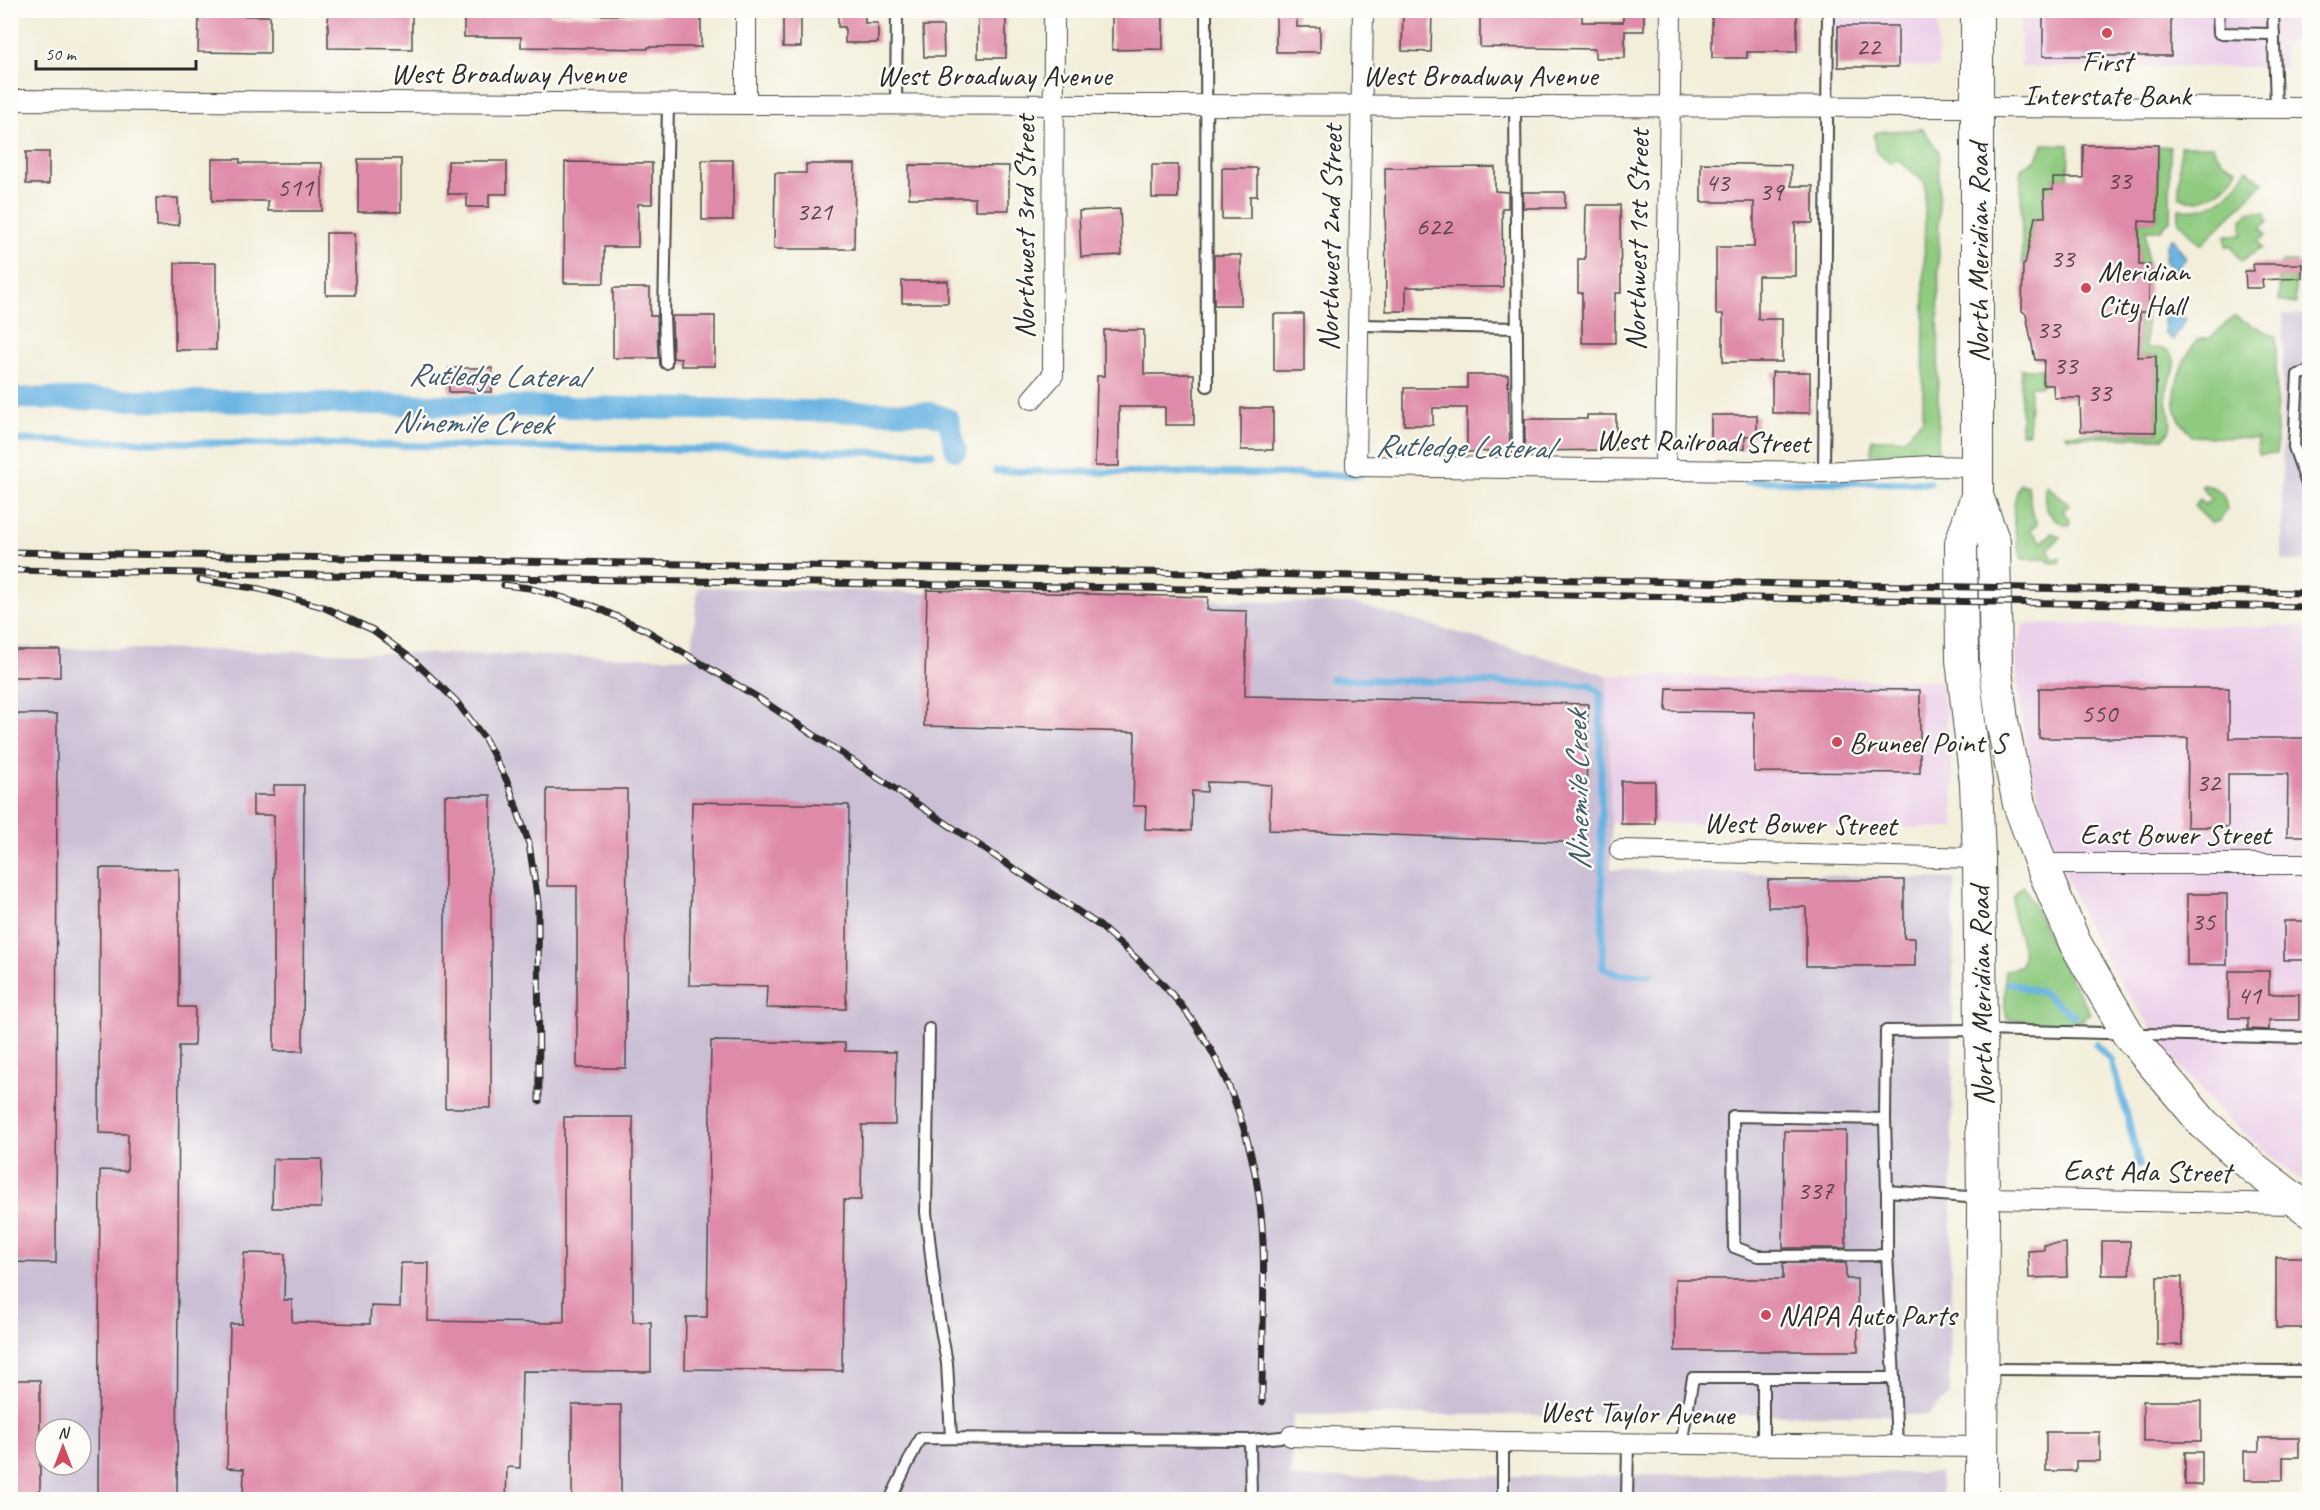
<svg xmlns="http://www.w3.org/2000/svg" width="2320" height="1510" viewBox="0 0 2320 1510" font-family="Caveat,sans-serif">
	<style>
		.built { fill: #ecd1ea }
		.industrial { fill: #cbbfd5; fill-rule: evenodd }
		.green { fill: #8eca7f; stroke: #5c7a55; stroke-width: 1.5 }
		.water { fill: #6ab4e2; stroke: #4a7086; stroke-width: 1.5 }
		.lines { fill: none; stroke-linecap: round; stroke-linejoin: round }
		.stream { stroke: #6ab4e2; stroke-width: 7 }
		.canal { stroke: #6ab4e2; stroke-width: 22 }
		.building { fill: #df8aa8 }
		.service-casing { stroke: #494845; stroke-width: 14 }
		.minor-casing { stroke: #494845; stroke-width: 22 }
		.primary-casing { stroke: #494845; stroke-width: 34 }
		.service { stroke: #fff; stroke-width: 10 }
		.minor { stroke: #fff; stroke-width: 20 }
		.primary { stroke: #fff; stroke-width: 32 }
		.rail-casing { stroke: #2b2b2b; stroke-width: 7 }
		.rail { stroke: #fdfcf7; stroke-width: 4.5; stroke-dasharray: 14; stroke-linecap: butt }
		.poi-dot { fill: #d1495b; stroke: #fdfcf7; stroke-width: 2 }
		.labels { text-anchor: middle; stroke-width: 5; stroke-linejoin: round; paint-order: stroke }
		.number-label { font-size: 27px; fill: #58434a }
		.poi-label { font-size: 30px; fill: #2b2b2b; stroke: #fdfcf7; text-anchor: start }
		.street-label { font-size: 30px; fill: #2b2b2b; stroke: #fdfcf7 }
		.water-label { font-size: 32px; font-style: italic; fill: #415b6b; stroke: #fdfcf7 }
	</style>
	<rect width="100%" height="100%" fill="#fdfcf7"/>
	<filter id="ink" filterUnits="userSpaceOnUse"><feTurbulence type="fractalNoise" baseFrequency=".0167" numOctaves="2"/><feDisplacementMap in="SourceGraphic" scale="12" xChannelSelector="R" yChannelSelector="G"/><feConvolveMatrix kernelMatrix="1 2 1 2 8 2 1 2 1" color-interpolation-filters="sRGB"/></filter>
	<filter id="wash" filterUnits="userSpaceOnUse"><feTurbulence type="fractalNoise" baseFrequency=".008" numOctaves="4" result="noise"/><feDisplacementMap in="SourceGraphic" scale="24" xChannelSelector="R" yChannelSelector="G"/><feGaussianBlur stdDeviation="1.35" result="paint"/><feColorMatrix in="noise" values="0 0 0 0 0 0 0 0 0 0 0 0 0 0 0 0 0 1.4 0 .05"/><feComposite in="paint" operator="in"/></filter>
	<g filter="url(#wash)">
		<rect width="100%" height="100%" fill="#f2eeda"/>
		<g class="built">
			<path d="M1836 11H1938V67L1836 66Z"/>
			<path d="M2020 11H2309V42H2284L2286 67H2022Z"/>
			<path d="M2023 624 2309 627V1182L2299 1179 2252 1140 2220 1111 2174 1060 2112 971 2091 933 2075 900 2046 823 2035 784 2022 722 2016 666V651L2023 630Z"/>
			<path d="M1607 675 1942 681 1953 781 1954 828 1611 823Z"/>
		</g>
		<g class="industrial">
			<path d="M2283 314 2309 315V561H2282Z"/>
			<path d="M698 587 1356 604 1607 675 1611 823V869L1954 879 1950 1395 1927 1415H1293L1291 1478 1941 1473V1499L11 1500V647L691 658ZM45 1429H81V1465H45Z"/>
		</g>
		<g class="green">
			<path d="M1923 129 1939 152 1938 453 1871 454 1872 439H1904L1923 419 1925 183 1898 160 1889 163 1875 150 1874 135 1877 132Z"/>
			<path d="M2043 144 2069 145 2068 178H2053V190H2044V216L2034 217 2025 263 2022 264 2021 168 2037 159Z"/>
			<path d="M2158 146 2170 147V220L2161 230H2146L2147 265H2139V221H2157Z"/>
			<path d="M2180 146H2212L2223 162 2237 169C2229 189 2199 209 2179 196Z"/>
			<path d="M2247 169 2263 183 2201 245 2179 222V209C2212 213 2232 196 2247 169Z"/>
			<path d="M2249 212H2266V217L2269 221 2261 228 2266 235 2258 241 2262 248 2241 261 2231 246H2226V235H2242V220Z"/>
			<path d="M2280 262H2296L2295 293 2296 304 2279 301Z"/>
			<path d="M2140 314H2146V348L2166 349C2171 353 2176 359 2175 366 2174 375 2166 383 2166 393 2166 407 2178 429 2163 438L2067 437 2065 434 2157 433V356L2138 357Z"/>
			<path d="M2234 316 2276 337 2277 454 2258 455 2257 439 2192 436C2188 430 2180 423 2178 416 2168 393 2183 358 2197 340L2210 338Z"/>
			<path d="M2021 369H2042V386H2030L2029 433H2021Z"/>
			<path d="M2020 484 2028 486 2032 514 2037 523 2030 530 2042 542 2052 533 2060 537 2048 550 2053 559H2061L2059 564 2049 562 2046 559H2022C2014 536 2009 507 2020 484Z"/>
			<path d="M2047 485 2069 505 2063 511 2070 519 2069 525C2048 521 2043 507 2045 487Z"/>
			<path d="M2202 485C2219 486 2225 493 2227 510L2219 521 2211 523 2194 506 2200 499 2205 505 2211 499 2201 487Z"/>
			<path d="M2024 886 2061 962 2091 1014 2077 1023 2067 1025 2007 1019 2005 1008V970L2020 967C2034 942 1993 904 2024 886Z"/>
		</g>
		<g class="water">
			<path d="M2173 238 2186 258 2175 271 2165 261 2166 245Z"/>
			<path d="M2174 307 2186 319 2173 340 2165 333 2164 316Z"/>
		</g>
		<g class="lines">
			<g class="stream">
				<path d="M10 440 932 453"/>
				<path d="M996 471 1360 475"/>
				<path d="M1746 481 1930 483"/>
				<path d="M1332 679 1590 685 1600 693 1603 967 1616 974 1650 975"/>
				<path d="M2009 983 2043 993 2074 1016"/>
				<path d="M2096 1044 2111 1060 2127 1115 2139 1165"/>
			</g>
			<path class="canal" d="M10 398 930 413 948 419 956 450"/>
		</g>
		<g id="blocks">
			<g class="building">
				<path d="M464 10H550V15H661V10H701V47H648V49L521 47V37H464Z"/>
				<rect x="783" y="10" width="18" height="37"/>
				<path d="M838 10H865V23H878V43H845V27H838Z"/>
				<path d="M1112 10H1163V49L1112 50Z"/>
				<path d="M1276 10H1297V27H1320V52H1276Z"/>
				<path d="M1403 10H1432L1431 52 1402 51Z"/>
				<path d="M1480 10H1582V22H1623V10H1644V31H1625V58H1595V49L1480 47Z"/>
				<path d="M1771 10H1797V52H1747V58H1712V13H1771Z"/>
				<rect x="2043" y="10" width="128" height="46"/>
				<path d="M328 13 412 14V49L328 48Z"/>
				<path d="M199 15 270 16V53L198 52Z"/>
				<rect x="978" y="15" width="28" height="43"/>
				<path d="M923 26H943L944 57H924Z"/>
				<rect x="1838" y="26" width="60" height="41"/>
				<path d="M2083 145H2158L2157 222 2139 221V265H2149V312H2140L2138 357 2156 356V432L2081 431 2080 398H2054L2053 385H2043L2044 360H2035L2026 314 2022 311 2023 265 2025 264 2035 217H2045L2044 190H2053V178H2083Z"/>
				<rect x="26" y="152" width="23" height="32"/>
				<path d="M212 159H240V163H322V211H268V201H212Z"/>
				<rect x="358" y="159" width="43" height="53"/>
				<rect x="702" y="160" width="31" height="60"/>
				<path d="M448 161H507V194H489V207H467V194H448Z"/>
				<path d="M565 162 652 163V204H638V247H604V283H564Z"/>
				<path d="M1701 163 1791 165V186H1813V223H1795V276H1758V319H1782V362H1723V314H1716V247H1754V202H1701Z"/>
				<path d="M806 164H855L854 249H774L775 173H806Z"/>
				<path d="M909 165 1009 166V210H975V198H909Z"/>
				<rect x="1152" y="165" width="26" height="33"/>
				<path d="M1495 167V191L1508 192V208H1502L1503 287H1406V311H1386L1385 168Z"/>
				<path d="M1222 168H1257V196H1250V219H1222Z"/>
				<rect x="1523" y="192" width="42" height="16"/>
				<path d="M156 198H178L179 225 157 226Z"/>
				<path d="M1586 205H1620L1621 293H1615V343H1582V293H1578V259H1585Z"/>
				<path d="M1120 209 1122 255 1081 257 1079 211Z"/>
				<rect x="326" y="233" width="29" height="62"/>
				<rect x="1214" y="255" width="27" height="50"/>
				<rect x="175" y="263" width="41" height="87"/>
				<path d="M2253 264H2302V278L2262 280 2263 288H2246L2245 271H2254Z"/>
				<rect x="902" y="281" width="46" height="22"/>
				<path d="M613 288H650V316H657L658 358H613Z"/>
				<rect x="1274" y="314" width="30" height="57"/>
				<path d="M672 316H715V366H681V359L673 358Z"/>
				<path d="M1104 330H1144V374H1194V425H1165V407H1119V466H1095L1097 376H1104Z"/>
				<rect x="449" y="368" width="43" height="24"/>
				<rect x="1772" y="372" width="38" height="41"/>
				<path d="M1467 375H1508L1510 451 1467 452V408H1433V425H1404V388H1467Z"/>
				<rect x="1241" y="408" width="32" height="42"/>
				<path d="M1587 415H1616V450L1525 451V419H1587Z"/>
				<path d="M1711 415H1757V436H1745V449H1711Z"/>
				<path d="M927 590 1208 597 1207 610 1247 611 1245 696 1588 704 1585 843 1269 830 1271 785 1242 783 1207 782V792L1192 791 1191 831 1145 829 1146 806H1133L1135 732 924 726Z"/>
				<rect x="10" y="650" width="50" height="27"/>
				<path d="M1667 688 1920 690V773L1754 772V712L1666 711Z"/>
				<path d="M2039 688H2229V738H2310V836H2287L2288 774H2228V827H2187L2188 738H2039Z"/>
				<path d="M10 714H57L56 1263 10 1262Z"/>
				<rect x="1621" y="781" width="34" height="43"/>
				<path d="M274 785H304L303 1051H274V815H253V795H274Z"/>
				<path d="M547 789H627L626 1068H577V886H547Z"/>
				<rect x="445" y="795" width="46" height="313"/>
				<path d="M692 802 849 805 846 1009 766 1008 767 986 689 985Z"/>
				<path d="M100 868 179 869V1007H195L194 1046H179L177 1500H98L100 1170 127 1171 128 1134 99 1133Z"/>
				<path d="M1768 880H1904V938H1915V966H1806V907H1768Z"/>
				<rect x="2187" y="894" width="40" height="71"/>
				<rect x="2284" y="921" width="25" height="39"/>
				<path d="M2229 971H2269V994H2299V1020H2269V1030L2248 1029V1018H2229Z"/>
				<path d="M711 1041 845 1043V1051L896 1052 895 1125H862L861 1200H844L842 1371 685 1369 686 1317H707Z"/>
				<path d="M564 1117H633V1322H651V1372L522 1371 520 1468 507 1467 506 1500H243L244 1469 227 1468 230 1324H242L244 1253 285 1254 284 1300H292V1322L370 1324 371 1306 400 1307 401 1263H429L428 1321 553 1323V1322H564Z"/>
				<path d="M1784 1131H1846V1248H1783Z"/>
				<path d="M273 1159H322L321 1208H272Z"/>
				<rect x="2102" y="1241" width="28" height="34"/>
				<path d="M2066 1243 2067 1277 2029 1278 2028 1251 2044 1250V1245Z"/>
				<rect x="2276" y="1257" width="32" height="71"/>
				<path d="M1783 1263H1846V1279H1857L1858 1351H1675V1279H1783Z"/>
				<rect x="2157" y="1277" width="25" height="68"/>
				<rect x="10" y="1380" width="30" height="120"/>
				<rect x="2143" y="1401" width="58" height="40"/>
				<rect x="572" y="1405" width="49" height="95"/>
				<path d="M2046 1432H2100V1461H2076V1471H2046Z"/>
				<path d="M2259 1438H2299V1457H2283V1480H2244V1451H2259Z"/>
				<rect x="2185" y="1452" width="17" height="33"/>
			</g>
		</g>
	</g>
	<g filter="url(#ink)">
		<use href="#blocks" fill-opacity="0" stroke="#494845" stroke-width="1.5"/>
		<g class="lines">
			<g class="service-casing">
				<g id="service">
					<path d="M1206 10 1207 386"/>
					<path d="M2218 10 2219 33 2274 34"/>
					<path d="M2273 10 2276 108"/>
					<path d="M896 104 897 10"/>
					<path d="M1515 105 1518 468"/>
					<path d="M1359 325 1517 328"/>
					<path d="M666 363 664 317 668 104"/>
					<path d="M2310 371 2298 375 2294 447 2310 493"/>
					<path d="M1824 472 1828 10"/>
					<path d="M929 1029 926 1212 937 1307 947 1363 951 1438"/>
					<path d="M1885 1119 1886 1031 1983 1030 2310 1038"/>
					<path d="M1887 1191V1255L1758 1256 1734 1247 1733 1116 1885 1119 1887 1191 1981 1198"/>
					<path d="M1887 1255 1894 1378"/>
					<path d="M1986 1369 2310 1371"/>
					<path d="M1763 1378V1445"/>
					<path d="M1250 1440 1251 1500"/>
					<path d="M1681 1444 1693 1378H1894L1897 1446"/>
					<path d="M890 1500 920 1438 1250 1440 1291 1436"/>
					<path d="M1503 1500V1442"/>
					<path d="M1627 1500 1628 1443"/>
				</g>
			</g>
			<g class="minor-casing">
				<g id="minor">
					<path d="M1363 10 1356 466 1824 472 1932 466 1977 467"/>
					<path d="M10 100 746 104 2310 108"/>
					<path d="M746 104V10"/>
					<path d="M1032 399 1053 375 1054 10"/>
					<path d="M1665 470 1671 10"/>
					<path d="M1620 850 1979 858"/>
					<path d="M2041 864H2310"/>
					<path d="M1983 1198 2301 1204"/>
					<path d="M1291 1436 1503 1442 1982 1447"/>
				</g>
			</g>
			<g class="primary-casing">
				<g id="primary">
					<path d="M1977 10V496L1961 543 1962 660 1976 783 1979 858 1983 1198 1982 1500"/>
					<path d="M1977 496 1994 542 1996 670 2002 721 2019 804 2041 864 2075 943 2128 1034 2204 1124 2255 1169 2310 1211"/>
				</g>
			</g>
			<use href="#service" class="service"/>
			<use href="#minor" class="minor"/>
			<use href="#primary" class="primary"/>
			<g class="rail-casing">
				<g id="rail">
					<path d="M10 552 2310 593"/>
					<path d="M10 570 2310 607"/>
					<path d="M200 580 260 589 323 607 373 630 412 659 456 701 485 739 508 783 529 844 538 902 539 1101"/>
					<path d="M504 585 529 588 593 606 644 629 757 697 1100 926C1130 953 1163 980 1187 1013 1235 1077 1260 1163 1263 1243 1265 1296 1262 1349 1262 1402"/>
				</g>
			</g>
			<use href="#rail" class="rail"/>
		</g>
	</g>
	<g class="poi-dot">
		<circle cx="2107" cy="33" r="6"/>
		<circle cx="2086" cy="288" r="6"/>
		<circle cx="1837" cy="742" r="6"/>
		<circle cx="1766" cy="1315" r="6"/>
	</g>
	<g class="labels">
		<g class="number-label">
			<text x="1868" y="55">22</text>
			<text x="2119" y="189">33</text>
			<text x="1717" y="191">43</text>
			<text x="295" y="196">511</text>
			<text x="1771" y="200">39</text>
			<text x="814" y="220">321</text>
			<text x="1434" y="235">622</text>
			<text x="2062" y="267">33</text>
			<text x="2048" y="338">33</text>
			<text x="2065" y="374">33</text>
			<text x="2099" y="401">33</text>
			<text x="2099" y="722">550</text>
			<text x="2208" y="791">32</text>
			<text x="2203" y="930">35</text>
			<text x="2249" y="1004">41</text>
			<text x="1815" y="1199">337</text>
		</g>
		<g class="poi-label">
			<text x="2107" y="71" text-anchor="middle">First<tspan x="2107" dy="34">Interstate Bank</tspan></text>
			<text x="2098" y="281">Meridian<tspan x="2098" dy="34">City Hall</tspan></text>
			<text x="1849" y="752">Bruneel Point S</text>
			<text x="1778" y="1325">NAPA Auto Parts</text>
		</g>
		<g class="street-label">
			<text x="508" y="83">West Broadway Avenue</text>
			<text x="994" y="85">West Broadway Avenue</text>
			<text x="1480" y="85">West Broadway Avenue</text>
			<text transform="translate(1024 227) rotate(-90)" y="10">Northwest 3rd Street</text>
			<text transform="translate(1330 238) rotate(-89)" y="10">Northwest 2nd Street</text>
			<text transform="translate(1637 240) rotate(-89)" y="10">Northwest 1st Street</text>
			<text transform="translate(1978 253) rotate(-90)" y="10">North Meridian Road</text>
			<text transform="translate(1703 441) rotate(1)" y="10">West Railroad Street</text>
			<text transform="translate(1800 824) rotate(1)" y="10">West Bower Street</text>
			<text x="2175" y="844">East Bower Street</text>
			<text transform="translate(1981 996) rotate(-91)" y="10">North Meridian Road</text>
			<text transform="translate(2147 1171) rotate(1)" y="10">East Ada Street</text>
			<text transform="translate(1637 1413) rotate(1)" y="10">West Taylor Avenue</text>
		</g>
		<g class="water-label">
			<text transform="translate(496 375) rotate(1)" y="11">Rutledge Lateral</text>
			<text transform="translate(472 422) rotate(1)" y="11">Ninemile Creek</text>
			<text transform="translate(1463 446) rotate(1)" y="11">Rutledge Lateral</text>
			<text transform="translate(1577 791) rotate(-91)" y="11">Ninemile Creek</text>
		</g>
	</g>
	<rect width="2320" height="1510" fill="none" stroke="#fdfcf7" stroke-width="36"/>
	<g transform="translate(63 1447)"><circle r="28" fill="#fdfcf7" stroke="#a9a8a5" stroke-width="1.5"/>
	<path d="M0-4.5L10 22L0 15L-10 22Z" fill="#d1495b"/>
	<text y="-9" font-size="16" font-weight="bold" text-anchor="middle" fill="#2b2b2b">N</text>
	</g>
	<path d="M36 60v9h160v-9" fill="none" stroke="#2b2b2b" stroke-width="3"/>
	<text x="45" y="60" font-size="18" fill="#2b2b2b" stroke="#fdfcf7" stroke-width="4.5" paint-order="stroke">50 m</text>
</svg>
